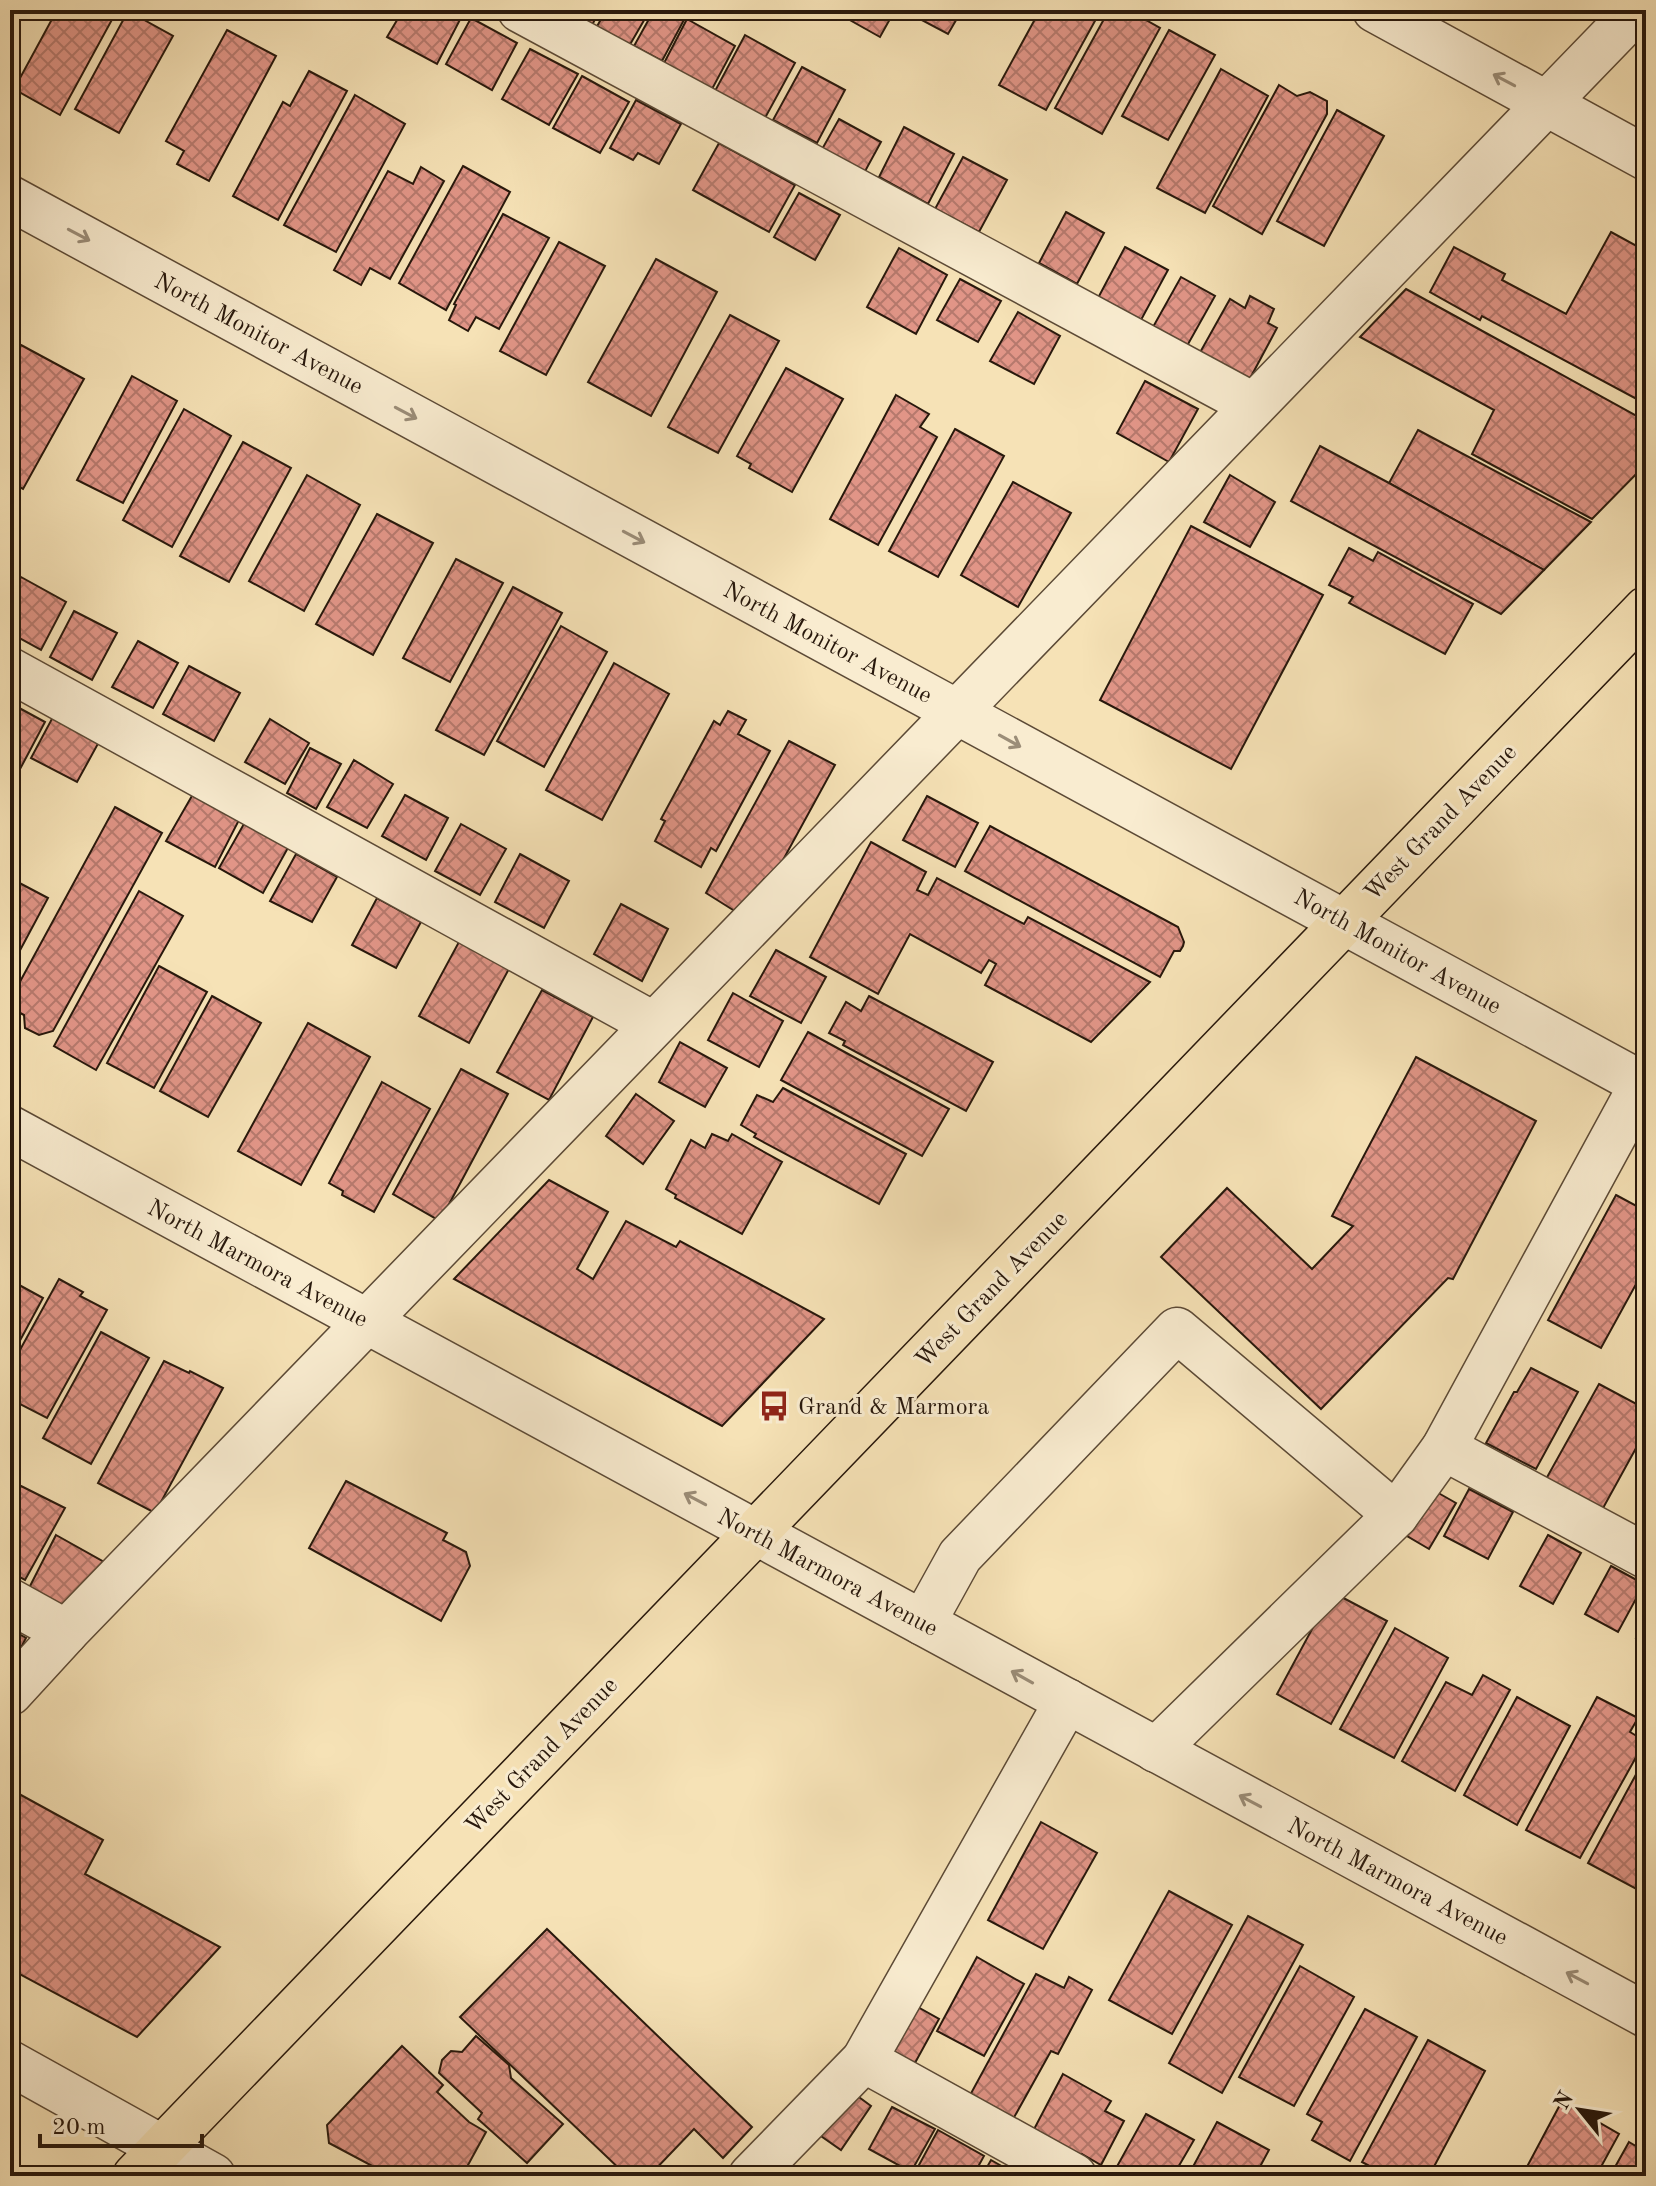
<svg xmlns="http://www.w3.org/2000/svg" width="1656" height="2186" viewBox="0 0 1656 2186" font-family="'Old Standard TT',serif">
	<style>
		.building { fill: url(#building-cross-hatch); stroke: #28180c; stroke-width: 2 }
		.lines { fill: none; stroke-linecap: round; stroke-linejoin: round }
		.minor-casing { stroke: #5c4a36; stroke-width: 47 }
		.major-casing { stroke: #28180c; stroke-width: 47 }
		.minor { stroke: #f9ecd0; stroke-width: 44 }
		.major { stroke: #f6e2b6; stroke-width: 44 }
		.oneway { stroke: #9b8d78 }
		.labels { text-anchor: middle; stroke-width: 6; stroke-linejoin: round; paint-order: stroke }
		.street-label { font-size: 24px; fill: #28180c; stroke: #f9ecd0 }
		.poi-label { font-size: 24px; fill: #28180c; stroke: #f9ecd0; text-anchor: start }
	</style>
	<defs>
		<pattern id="building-cross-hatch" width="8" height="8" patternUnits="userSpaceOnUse" patternTransform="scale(2)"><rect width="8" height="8" fill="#e19587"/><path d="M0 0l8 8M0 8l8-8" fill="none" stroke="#b6796d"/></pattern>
	</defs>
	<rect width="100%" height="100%" fill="#f6e2b6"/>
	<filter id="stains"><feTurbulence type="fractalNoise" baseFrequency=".0025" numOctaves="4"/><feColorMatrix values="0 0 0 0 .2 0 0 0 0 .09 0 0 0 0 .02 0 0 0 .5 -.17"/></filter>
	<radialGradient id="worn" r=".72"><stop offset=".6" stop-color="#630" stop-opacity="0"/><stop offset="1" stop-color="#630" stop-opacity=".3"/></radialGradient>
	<g class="building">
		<path d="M57 10H103L114 16 60 115 14 89Z"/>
		<path d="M403 10 464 12 437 64 387 37Z"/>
		<path d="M558 10H600L591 27Z"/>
		<path d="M606 10H650L628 48 595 30Z"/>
		<path d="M654 10H666L684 20 662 61 634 46Z"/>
		<path d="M832 10H895L880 37Z"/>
		<path d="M903 10H962L948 34Z"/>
		<path d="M1040 10H1101L1046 110 999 85Z"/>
		<path d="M1109 10H1128L1160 28 1102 134 1055 108Z"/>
		<path d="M128 11 173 36 119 133 75 109Z"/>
		<path d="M471 18 517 43 492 90 446 64Z"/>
		<path d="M687 19 735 46 711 91 663 65Z"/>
		<path d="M227 30 276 56 209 181 177 164 184 151 166 141Z"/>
		<path d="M1169 30 1215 55 1168 140 1122 116Z"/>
		<path d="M745 35 795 63 765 118 715 91Z"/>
		<path d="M530 49 578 74 549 125 502 99Z"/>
		<path d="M802 67 845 90 817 143 773 120Z"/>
		<path d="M1221 69 1268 96 1205 213 1157 188Z"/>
		<path d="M309 71 347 91 278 220 233 196 283 102 290 106Z"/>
		<path d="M582 76 629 102 600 153 553 128Z"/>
		<path d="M1279 85 1297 96 1310 92 1327 101V114L1262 234 1213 206Z"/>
		<path d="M355 95 405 124 336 252 284 225Z"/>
		<path d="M636 100 681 124 659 164 638 153 633 160 610 148Z"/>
		<path d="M1337 110 1384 136 1324 246 1277 221Z"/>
		<path d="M839 119 881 142 863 175 821 151Z"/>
		<path d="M904 127 954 154 928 204 879 177Z"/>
		<path d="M719 143 795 185 769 232 693 190Z"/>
		<path d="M963 157 1007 180 979 232 935 209Z"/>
		<path d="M463 166 510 192 446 310 399 283Z"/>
		<path d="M421 167 444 181 390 279 370 268 361 285 334 270 388 171 413 184Z"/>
		<path d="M799 193 840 215 815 260 774 237Z"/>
		<path d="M1066 212 1104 233 1077 284 1039 263Z"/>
		<path d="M503 214 549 238 499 329 476 317 468 331 449 320 456 305 454 304Z"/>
		<path d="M1611 232 1646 251V404L1482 316 1480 320 1430 292 1454 247 1505 274 1502 280 1566 314Z"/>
		<path d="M559 242 605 266 546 375 500 351Z"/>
		<path d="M1125 247 1168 270 1141 320 1098 298Z"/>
		<path d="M899 248 947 275 916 334 867 307Z"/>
		<path d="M656 259 717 292 651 416 588 382Z"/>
		<path d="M1181 277 1215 296 1187 346 1153 327Z"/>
		<path d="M960 279 1001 301 978 342 937 320Z"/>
		<path d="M1406 289 1646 421V464L1592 519 1472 454 1494 410 1360 337Z"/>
		<path d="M1250 296 1274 309 1268 323 1277 328 1247 384 1198 356 1230 299 1245 308Z"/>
		<path d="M1018 312 1060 336 1034 384 990 361Z"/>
		<path d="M730 315 779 341 718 453 668 427Z"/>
		<path d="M10 321 19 326 10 342Z"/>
		<path d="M21 345 84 379 23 489 10 482V364Z"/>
		<path d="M786 368 843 399 792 492 749 468 751 464 737 456Z"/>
		<path d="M132 376 177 401 123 503 77 480Z"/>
		<path d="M1145 381 1198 409 1169 462 1117 433Z"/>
		<path d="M896 395 929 414 920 427 937 437 878 545 830 519Z"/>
		<path d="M184 409 231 436 172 547 123 520Z"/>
		<path d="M955 429 1004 456 938 577 889 551Z"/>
		<path d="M1418 430 1591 522 1544 570 1389 483Z"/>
		<path d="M243 442 291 468 229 582 180 556Z"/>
		<path d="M1320 446 1389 483 1544 570 1501 614 1291 501Z"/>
		<path d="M307 475 360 505 304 611 249 581Z"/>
		<path d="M1230 475 1275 502 1250 547 1204 522Z"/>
		<path d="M1013 482 1071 513 1018 607 961 575Z"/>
		<path d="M377 514 433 543 373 655 316 624Z"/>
		<path d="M1191 526 1323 595 1231 769 1100 700Z"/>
		<path d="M1349 548 1373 561 1378 552 1473 604 1445 654 1349 603 1353 597 1329 585Z"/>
		<path d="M456 559 503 583 450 682 403 658Z"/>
		<path d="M21 577 66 602 41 650 10 633V596Z"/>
		<path d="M513 587 562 613 484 755 436 730Z"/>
		<path d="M74 611 117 633 92 680 50 657Z"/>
		<path d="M561 626 607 652 544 767 497 741Z"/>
		<path d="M138 641 178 663 153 708 112 687Z"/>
		<path d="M614 663 669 694 602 820 546 790Z"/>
		<path d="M189 666 240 693 214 741 163 714Z"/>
		<path d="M10 703 45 722 19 771 10 766Z"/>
		<path d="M728 711 746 720 738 734 770 751 716 851 711 848 701 867 655 841 665 821 661 819 714 721 720 725Z"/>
		<path d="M54 715 100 740 77 782 31 758Z"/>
		<path d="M270 719 309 743 285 784 245 762Z"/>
		<path d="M789 741 835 765 771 882 764 879 741 915 706 893Z"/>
		<path d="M310 748 341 764 316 809 287 793Z"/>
		<path d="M354 760 393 784 367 828 327 807Z"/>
		<path d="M193 794 239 820 215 867 166 841Z"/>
		<path d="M405 795 448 818 426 860 382 836Z"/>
		<path d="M927 796 978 823 955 867 903 840Z"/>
		<path d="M115 807 162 833 53 1031 39 1035 25 1028 24 1015 10 1008V1000Z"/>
		<path d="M245 822 289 846 263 893 219 868Z"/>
		<path d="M461 824 506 849 480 895 435 871Z"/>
		<path d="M990 826 1178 927 1184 942 1183 946 1180 951H1174L1160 977 965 871Z"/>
		<path d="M871 842 926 872 917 890 928 895 937 878 1024 924 1028 917 1150 982 1091 1042 985 985 996 964 989 960 981 973 910 934 878 994 810 957Z"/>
		<path d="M296 854 337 877 312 922 270 901Z"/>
		<path d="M520 854 569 881 544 928 495 902Z"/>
		<path d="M10 878 48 898 10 969Z"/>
		<path d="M139 891 183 916 96 1070 54 1046Z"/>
		<path d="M377 898 421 922 396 968 352 945Z"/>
		<path d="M621 904 668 929 642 981 594 954Z"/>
		<path d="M460 940 510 967 469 1043 419 1016Z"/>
		<path d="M776 950 826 977 801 1023 750 996Z"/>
		<path d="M159 966 207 992 154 1088 107 1063Z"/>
		<path d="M542 990 593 1017 549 1100 497 1072Z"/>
		<path d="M733 993 783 1021 759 1067 708 1040Z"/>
		<path d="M212 996 261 1023 208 1117 160 1091Z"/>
		<path d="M869 996 993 1062 966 1111 843 1045 845 1041 829 1033 846 1002 861 1011Z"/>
		<path d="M308 1023 370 1057 301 1185 238 1151Z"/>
		<path d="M808 1032 949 1109 922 1156 781 1080Z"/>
		<path d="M680 1042 727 1068 705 1107 659 1082Z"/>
		<path d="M1416 1057 1536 1121 1453 1279 1448 1278 1321 1409 1161 1257 1227 1188 1312 1269 1353 1226 1332 1216Z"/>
		<path d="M461 1069 508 1094 440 1221 393 1194Z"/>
		<path d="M382 1082 430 1109 374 1212 342 1195 343 1191 329 1183Z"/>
		<path d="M783 1088 906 1154 879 1204 754 1137 756 1134 741 1125 757 1095 773 1102Z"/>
		<path d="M636 1094 674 1121 643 1164 606 1136Z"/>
		<path d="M712 1134 728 1141 732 1134 782 1162 742 1234 675 1198 676 1195 666 1189 691 1140 705 1148Z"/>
		<path d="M549 1180 608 1212 577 1269 593 1279 626 1221 676 1247 680 1241 824 1319 722 1426 454 1279Z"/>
		<path d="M1616 1195 1646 1211V1266L1601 1348 1548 1320Z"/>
		<path d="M59 1279 83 1292 80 1296 107 1310 47 1418 10 1399V1368Z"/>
		<path d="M10 1280 43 1298 10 1359Z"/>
		<path d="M101 1332 149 1358 91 1464 43 1438Z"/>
		<path d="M164 1361 189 1373 190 1371 223 1388 155 1513 98 1483Z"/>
		<path d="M1531 1368 1578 1392 1536 1469 1486 1443 1514 1392H1517Z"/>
		<path d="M1599 1384 1646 1409V1430L1602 1510 1546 1479Z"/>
		<path d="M346 1481 447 1533 443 1540 466 1552 470 1566 441 1621 309 1548Z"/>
		<path d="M21 1486 65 1508 25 1580 10 1572V1505Z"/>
		<path d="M1426 1486 1456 1503 1429 1549 1402 1533Z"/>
		<path d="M1469 1489 1513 1512 1488 1559 1444 1536Z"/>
		<path d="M56 1535 104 1562 76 1614 29 1588Z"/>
		<path d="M1548 1535 1581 1553 1553 1604 1520 1586Z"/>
		<path d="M1611 1566 1644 1584 1618 1632 1585 1614Z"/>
		<path d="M1332 1592 1387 1621 1331 1724 1277 1694Z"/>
		<path d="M1646 1617V1643L1636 1638Z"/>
		<path d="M1395 1628 1448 1658 1394 1758 1340 1729Z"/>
		<path d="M10 1629 26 1638 10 1669Z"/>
		<path d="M1483 1675 1510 1690 1455 1791 1402 1761 1446 1682 1472 1695Z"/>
		<path d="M1517 1697 1570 1726 1517 1825 1464 1795Z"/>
		<path d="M1597 1697 1638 1718 1630 1732 1645 1741 1580 1858 1526 1830Z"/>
		<path d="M1646 1756V1886L1642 1892 1588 1863Z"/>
		<path d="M10 1789 103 1840 85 1874 220 1947 137 2037 10 1969Z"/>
		<path d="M1041 1822 1097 1853 1043 1949 988 1920Z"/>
		<path d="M1169 1891 1232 1925 1172 2034 1109 2000Z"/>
		<path d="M1248 1916 1303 1945 1222 2093 1169 2063Z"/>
		<path d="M547 1929 752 2127 723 2158 694 2129 649 2176H627L460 2017Z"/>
		<path d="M977 1957 1024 1984 984 2056 937 2031Z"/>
		<path d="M1300 1966 1354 1997 1294 2106 1239 2077Z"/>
		<path d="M1036 1974 1064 1988 1069 1977 1092 1990 1058 2054 1051 2051 1012 2121 969 2097Z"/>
		<path d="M916 2006 939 2019 915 2063 891 2051Z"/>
		<path d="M1365 2009 1417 2037 1350 2161 1312 2140 1322 2122 1307 2114Z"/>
		<path d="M476 2036 509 2065 511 2078 563 2124 527 2163 478 2119 482 2113 439 2073 442 2060 451 2051 462 2052Z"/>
		<path d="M1428 2040 1485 2071 1429 2176H1388L1362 2162Z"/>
		<path d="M402 2046 443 2085 437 2092 469 2122 486 2132 462 2176H391L329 2143 327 2125Z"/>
		<path d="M1063 2074 1111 2101 1105 2111 1124 2121 1101 2165 1082 2154 1079 2159 1032 2133Z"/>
		<path d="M848 2089 871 2106 841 2150 818 2134Z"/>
		<path d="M1562 2101 1619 2134 1596 2176H1522Z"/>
		<path d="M892 2107 935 2129 911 2172 869 2149Z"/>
		<path d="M1146 2114 1194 2140 1173 2176H1126L1115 2170Z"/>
		<path d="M1217 2122 1269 2150 1255 2176H1188Z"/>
		<path d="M938 2130 984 2156 973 2176H913Z"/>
		<path d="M1629 2142 1646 2152V2176H1610Z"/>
		<path d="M991 2160 1019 2176H982Z"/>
	</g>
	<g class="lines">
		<g class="minor-casing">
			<g id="minor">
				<path d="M520 10 1253 405"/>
				<path d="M1375 10 1646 158"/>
				<path d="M10 198 1646 1086"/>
				<path d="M10 670 653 1024"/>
				<path d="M10 1128 1646 2015"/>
				<path d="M1444 1448 1646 1556"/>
				<path d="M10 1601 66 1632"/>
				<path d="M923 1623 960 1556 1177 1330 1396 1515"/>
				<path d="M10 1693 66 1632 1637 10"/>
				<path d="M1156 1750 1396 1515 1444 1448 1642 1084"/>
				<path d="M864 2060 1074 2176"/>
				<path d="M10 2063 213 2176"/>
				<path d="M751 2176 864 2060 1067 1701"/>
			</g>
		</g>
		<g class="major-casing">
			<path id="major" d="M135 2176 1646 609"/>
		</g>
		<use href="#minor" class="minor"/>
		<use href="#major" class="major"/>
	</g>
	<defs><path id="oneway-shaft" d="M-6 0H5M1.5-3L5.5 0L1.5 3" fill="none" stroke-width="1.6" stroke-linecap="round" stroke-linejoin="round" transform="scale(2)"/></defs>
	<g class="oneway">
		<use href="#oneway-shaft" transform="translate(1504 80) rotate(-152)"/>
		<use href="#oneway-shaft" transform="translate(79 235) rotate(28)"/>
		<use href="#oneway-shaft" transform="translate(406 413) rotate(28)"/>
		<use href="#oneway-shaft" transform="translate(634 537) rotate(28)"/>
		<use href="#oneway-shaft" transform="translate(1010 741) rotate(29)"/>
		<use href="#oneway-shaft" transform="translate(695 1499) rotate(-152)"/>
		<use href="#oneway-shaft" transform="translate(1022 1677) rotate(-151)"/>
		<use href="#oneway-shaft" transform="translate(1250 1801) rotate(-152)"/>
		<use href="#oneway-shaft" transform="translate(1577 1978) rotate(-152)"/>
	</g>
	<defs>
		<g id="bus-bare" transform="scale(2.4)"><path d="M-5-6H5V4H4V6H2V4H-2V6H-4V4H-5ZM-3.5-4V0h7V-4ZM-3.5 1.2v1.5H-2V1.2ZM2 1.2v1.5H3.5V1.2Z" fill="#8f2418" stroke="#f9ecd0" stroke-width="2.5" paint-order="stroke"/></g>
	</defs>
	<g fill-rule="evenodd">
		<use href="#bus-bare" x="774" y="1406"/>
	</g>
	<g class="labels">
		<g class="street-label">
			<text transform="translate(259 333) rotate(28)" y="8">North Monitor Avenue</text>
			<text transform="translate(828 642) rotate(28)" y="8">North Monitor Avenue</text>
			<text transform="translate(1440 822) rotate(-46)" y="8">West Grand Avenue</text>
			<text transform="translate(1398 951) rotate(29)" y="8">North Monitor Avenue</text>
			<text transform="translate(258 1263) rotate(28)" y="8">North Marmora Avenue</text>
			<text transform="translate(991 1289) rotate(-46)" y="8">West Grand Avenue</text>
			<text transform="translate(828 1572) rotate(28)" y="8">North Marmora Avenue</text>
			<text transform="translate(541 1755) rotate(-46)" y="8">West Grand Avenue</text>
			<text transform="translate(1398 1881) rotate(28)" y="8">North Marmora Avenue</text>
		</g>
		<g class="poi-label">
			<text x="798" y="1414">Grand &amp; Marmora</text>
		</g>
	</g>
	<rect width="1656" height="2186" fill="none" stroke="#f6e2b6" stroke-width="40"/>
	<rect x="12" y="12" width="1632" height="2162" fill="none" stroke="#28180c" stroke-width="4"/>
	<rect x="20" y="20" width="1616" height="2146" fill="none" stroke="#28180c" stroke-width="2"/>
	<g transform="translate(1580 2110) rotate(300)" stroke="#f9ecd0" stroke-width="6" paint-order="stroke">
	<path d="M0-6L14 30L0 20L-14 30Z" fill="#28180c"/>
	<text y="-12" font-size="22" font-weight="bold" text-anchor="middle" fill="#28180c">N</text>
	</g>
	<path d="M40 2134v12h162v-12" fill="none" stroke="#28180c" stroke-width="4"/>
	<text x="52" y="2134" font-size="24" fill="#28180c" stroke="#f9ecd0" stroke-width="6" paint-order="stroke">20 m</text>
	<rect width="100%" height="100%" filter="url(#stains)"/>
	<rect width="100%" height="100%" fill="url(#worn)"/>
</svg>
